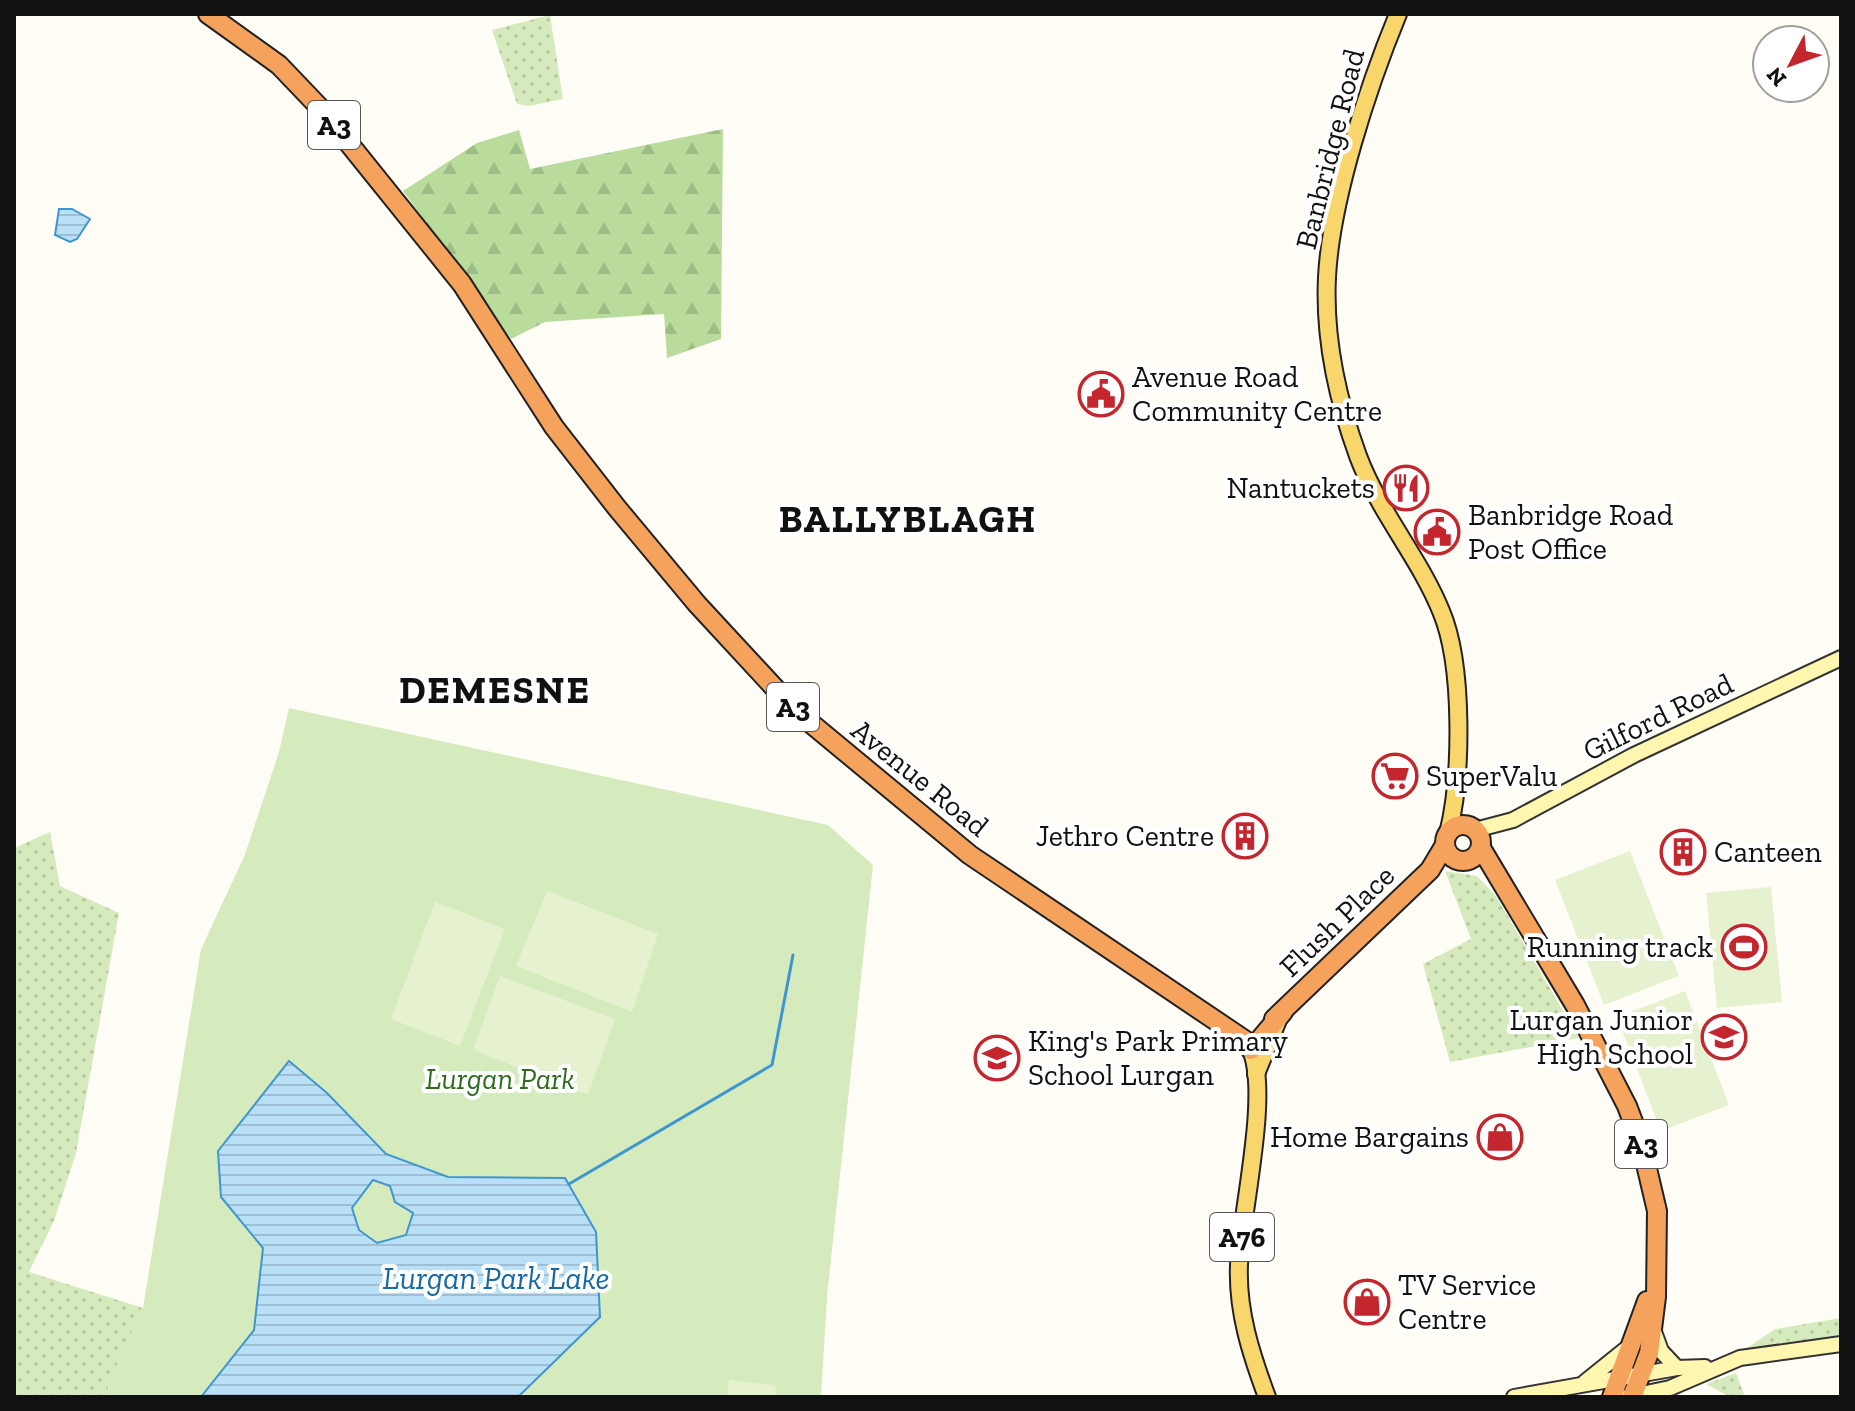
<svg xmlns="http://www.w3.org/2000/svg" width="1855" height="1411" viewBox="0 0 1855 1411" font-family="'Zilla Slab',serif">
	<style>
		.grass { fill: url(#grass-dots) }
		.forest { fill: url(#forest-firs) }
		.park { fill: #d5ebbd }
		.pitch { fill: #e6f2cf }
		.water { fill: url(#water-rules); stroke: #3f96cf; stroke-width: 2; fill-rule: evenodd }
		.lines { fill: none; stroke-linecap: round; stroke-linejoin: round }
		.stream { stroke: #3f96cf; stroke-width: 3 }
		.secondary-casing { stroke: #333; stroke-width: 18 }
		.primary-casing { stroke: #222; stroke-width: 20 }
		.highway-casing { stroke: #222; stroke-width: 22 }
		.secondary { stroke: #fff6b0; stroke-width: 14 }
		.primary { stroke: #f9d66b; stroke-width: 16 }
		.highway { stroke: #f5a25d; stroke-width: 18 }
		.labels { text-anchor: middle; stroke-width: 8; stroke-linejoin: round; paint-order: stroke }
		.shield { fill: #fff; stroke: #585858; stroke-width: 2 }
		.shield-label { font-size: 28px; font-weight: bold; fill: #111 }
		.street-label { font-size: 30px; fill: #111; stroke: #fff }
		.poi-label { font-size: 30px; fill: #111; stroke: #fff; text-anchor: start }
		.park-label { font-size: 30px; font-style: italic; fill: #2f6b1f; stroke: #fff }
		.water-label { font-size: 32px; font-style: italic; fill: #1768a6; stroke: #fff }
		.district-label { font-size: 38px; font-weight: bold; letter-spacing: 2px; fill: #111; stroke: #fff }
	</style>
	<defs>
		<pattern id="grass-dots" width="8" height="8" patternUnits="userSpaceOnUse" patternTransform="scale(2)"><rect width="8" height="8" fill="#d5ebbd"/><path d="M2 2h.1M6 6h.1" fill="none" stroke="#b6c8a1" stroke-width="1.8" stroke-linecap="round"/></pattern>
		<pattern id="forest-firs" width="22" height="20" patternUnits="userSpaceOnUse" patternTransform="scale(2)"><rect width="22" height="20" fill="#b9dc9c"/><path d="M5 1l3.5 6h-7zM16 11l3.5 6h-7z" fill="#9ebc85"/></pattern>
		<pattern id="water-rules" width="6" height="5" patternUnits="userSpaceOnUse" patternTransform="scale(2)"><rect width="6" height="5" fill="#b9e0f7"/><path d="M0 2.5h6" fill="none" stroke="#9ebfd3"/></pattern>
	</defs>
	<rect width="100%" height="100%" fill="#fffdf5"/>
	<g class="grass">
		<path d="M550 15 563 99 529 106 517 104 492 30Z"/>
		<path d="M50 832 60 886 119 913 76 1153 54 1221 29 1272 143 1308 108 1385 109 1397H14V848Z"/>
		<path d="M1445 871 1477 876 1496 896 1579 1038 1450 1062 1423 964 1471 939Z"/>
		<path d="M1841 1318V1336L1747 1348 1775 1329Z"/>
		<path d="M1736 1373 1745 1397H1730L1706 1384Z"/>
	</g>
	<path class="forest" d="M723 129 721 339 667 358 664 314 545 322 511 339 403 191 477 143 519 130 530 169Z"/>
	<path class="park" d="M289 708 828 825 873 865 827 1297 821 1397H109L108 1385 143 1308 201 949 244 857 279 752Z"/>
	<g class="pitch">
		<path d="M1630 851 1679 976 1604 1005 1555 880Z"/>
		<path d="M1771 887 1782 1002 1717 1008 1706 893Z"/>
		<path d="M547 891 658 934 632 1012 516 966Z"/>
		<path d="M435 902 505 929 460 1046 391 1019Z"/>
		<path d="M500 976 615 1019 588 1095 473 1050Z"/>
		<path d="M1685 991 1729 1105 1661 1131 1617 1017Z"/>
		<path d="M729 1380 776 1385 775 1397H727Z"/>
	</g>
	<g class="water">
		<path d="M59 209H72L90 219 77 239 70 242 55 235Z"/>
		<path d="M289 1061 327 1093 386 1154 448 1177 565 1178 596 1232 600 1317 518 1397H201L254 1330 263 1248 221 1197 218 1151ZM373 1180 390 1186 395 1202 413 1213 406 1235 377 1243 359 1230 352 1208Z"/>
	</g>
	<g class="lines">
		<path class="stream" d="M569 1184 772 1065 793 955"/>
		<g class="secondary-casing">
			<g id="secondary">
				<path d="M1475 830 1513 820 1634 755 1841 658"/>
				<path d="M1653 1329 1661 1351 1677 1368"/>
				<path d="M1585 1382 1631 1345"/>
				<path d="M1514 1397 1677 1368 1705 1367"/>
				<path d="M1627 1397 1670 1388 1740 1358 1841 1344"/>
			</g>
		</g>
		<g class="primary-casing">
			<g id="primary">
				<path d="M1398 14C1368 87 1331 199 1327 277 1324 337 1338 401 1358 456 1379 512 1419 557 1441 611 1464 665 1462 778 1448 834"/>
				<path d="M1251 1050C1270 1096 1241 1212 1239 1265 1237 1311 1251 1354 1267 1397"/>
				<path d="M1256 1074 1278 1020"/>
			</g>
		</g>
		<g class="highway-casing">
			<g id="highway">
				<path d="M208 14 279 65 322 110 462 284 554 427 617 508 697 604 796 711 970 855 1246 1041 1251 1050 1283 1012"/>
				<circle cx="1463" cy="843" r="18"/>
				<path d="M1481 848 1575 1005 1627 1106 1641 1143 1657 1211 1656 1297 1649 1353 1632 1397"/>
				<path d="M1274 1019 1430 870 1445 845"/>
				<path d="M1612 1397 1647 1301"/>
			</g>
		</g>
		<use href="#secondary" class="secondary"/>
		<use href="#primary" class="primary"/>
		<use href="#highway" class="highway"/>
	</g>
	<defs>
		<g id="civic-ring" transform="scale(2.3)"><circle r="9.5" fill="#fff" stroke="#c4262e" stroke-width="1.5"/><path d="M-.6-6.5H3V-4.5H.6V-3L4-1V1h2V6H-6V1h2V-1L-.6-3ZM-1.2 2.5V6h2.4V2.5Z" fill="#c4262e"/></g>
		<g id="restaurant-ring" transform="scale(2.3)"><circle r="9.5" fill="#fff" stroke="#c4262e" stroke-width="1.5"/><path d="M-5-6h1v4h1v-4h1v4h1v-4h1v5L-1.5 .5V6h-2V.5L-5-1ZM5-6V6H3V1.5H1.5Q1.5-4 5-6Z" fill="#c4262e"/></g>
		<g id="supermarket-ring" transform="scale(2.3)"><circle r="9.5" fill="#fff" stroke="#c4262e" stroke-width="1.5"/><path d="M-6-5.5h2.5l.6 2H6L4.5 2H-2.5L-4.4-4H-6ZM-1.5 3.2a1.3 1.3 0 1 0 .1 0ZM3 3.2a1.3 1.3 0 1 0 .1 0Z" fill="#c4262e"/></g>
		<g id="building-ring" transform="scale(2.3)"><circle r="9.5" fill="#fff" stroke="#c4262e" stroke-width="1.5"/><path d="M-4-6H4V6H1V3H-1V6H-4ZM-2.5-4.3h1.7v1.8h-1.7ZM.8-4.3h1.7v1.8H.8ZM-2.5-1h1.7V.8h-1.7ZM.8-1h1.7V.8H.8Z" fill="#c4262e"/></g>
		<g id="stadium-ring" transform="scale(2.3)"><circle r="9.5" fill="#fff" stroke="#c4262e" stroke-width="1.5"/><path d="M0-5a6.5 5 0 1 0 0 10a6.5 5 0 1 0 0-10ZM-3.5-1.8h7v3.6h-7Z" fill="#c4262e"/></g>
		<g id="school-ring" transform="scale(2.3)"><circle r="9.5" fill="#fff" stroke="#c4262e" stroke-width="1.5"/><path d="M0-5L7-2L0 1L-7-2ZM-4 1L0 2.5L4 1V4Q0 6-4 4Z" fill="#c4262e"/></g>
		<g id="shop-ring" transform="scale(2.3)"><circle r="9.5" fill="#fff" stroke="#c4262e" stroke-width="1.5"/><path d="M-5-2.5h2.3a2.7 3.5 0 0 1 5.4 0H5L5.5 6h-11ZM-1.5-2.5h3a1.5 2.3 0 0 0-3 0Z" fill="#c4262e"/></g>
	</defs>
	<g fill-rule="evenodd">
		<use href="#civic-ring" x="1101" y="394"/>
		<use href="#restaurant-ring" x="1406" y="488"/>
		<use href="#civic-ring" x="1437" y="532"/>
		<use href="#supermarket-ring" x="1395" y="776"/>
		<use href="#building-ring" x="1245" y="836"/>
		<use href="#building-ring" x="1683" y="852"/>
		<use href="#stadium-ring" x="1744" y="947"/>
		<use href="#school-ring" x="1724" y="1037"/>
		<use href="#school-ring" x="997" y="1058"/>
		<use href="#shop-ring" x="1500" y="1137"/>
		<use href="#shop-ring" x="1367" y="1302"/>
	</g>
	<g class="labels">
		<g class="shield">
			<rect x="308" y="101" width="52" height="48" rx="6"/>
			<rect x="767" y="683" width="52" height="48" rx="6"/>
			<rect x="1615" y="1120" width="52" height="48" rx="6"/>
			<rect x="1210" y="1213" width="64" height="48" rx="6"/>
		</g>
		<g class="shield-label">
			<text x="334" y="135">A3</text>
			<text x="793" y="717">A3</text>
			<text x="1641" y="1154">A3</text>
			<text x="1242" y="1247">A76</text>
		</g>
		<g class="street-label">
			<text transform="translate(1330 149) rotate(-76)" y="10">Banbridge Road</text>
			<text transform="translate(1658 717) rotate(-26)" y="10">Gilford Road</text>
			<text transform="translate(920 778) rotate(39)" y="10">Avenue Road</text>
			<text transform="translate(1337 921) rotate(-44)" y="10">Flush Place</text>
		</g>
		<g class="poi-label">
			<text x="1132" y="387">Avenue Road<tspan x="1132" dy="34">Community Centre</tspan></text>
			<text x="1375" y="498" text-anchor="end">Nantuckets</text>
			<text x="1468" y="525">Banbridge Road<tspan x="1468" dy="34">Post Office</tspan></text>
			<text x="1426" y="786">SuperValu</text>
			<text x="1214" y="846" text-anchor="end">Jethro Centre</text>
			<text x="1714" y="862">Canteen</text>
			<text x="1713" y="957" text-anchor="end">Running track</text>
			<text x="1693" y="1030" text-anchor="end">Lurgan Junior<tspan x="1693" dy="34">High School</tspan></text>
			<text x="1028" y="1051">King's Park Primary<tspan x="1028" dy="34">School Lurgan</tspan></text>
			<text x="1469" y="1147" text-anchor="end">Home Bargains</text>
			<text x="1398" y="1295">TV Service<tspan x="1398" dy="34">Centre</tspan></text>
		</g>
		<g class="park-label">
			<text x="500" y="1089">Lurgan Park</text>
		</g>
		<g class="water-label">
			<text x="496" y="1289">Lurgan Park Lake</text>
		</g>
		<g class="district-label">
			<text x="908" y="532">BALLYBLAGH</text>
			<text x="495" y="703">DEMESNE</text>
		</g>
	</g>
	<rect width="1855" height="1411" fill="none" stroke="#111111" stroke-width="32"/>
	<g transform="translate(1791 64) rotate(229)"><circle r="38" fill="#ffffff" stroke="#a0a0a0" stroke-width="2"/>
	<path d="M0-6L14 30L0 20L-14 30Z" fill="#c4262e"/>
	<text y="-12" font-size="22" font-weight="bold" text-anchor="middle" fill="#111111">N</text>
	</g>
</svg>
